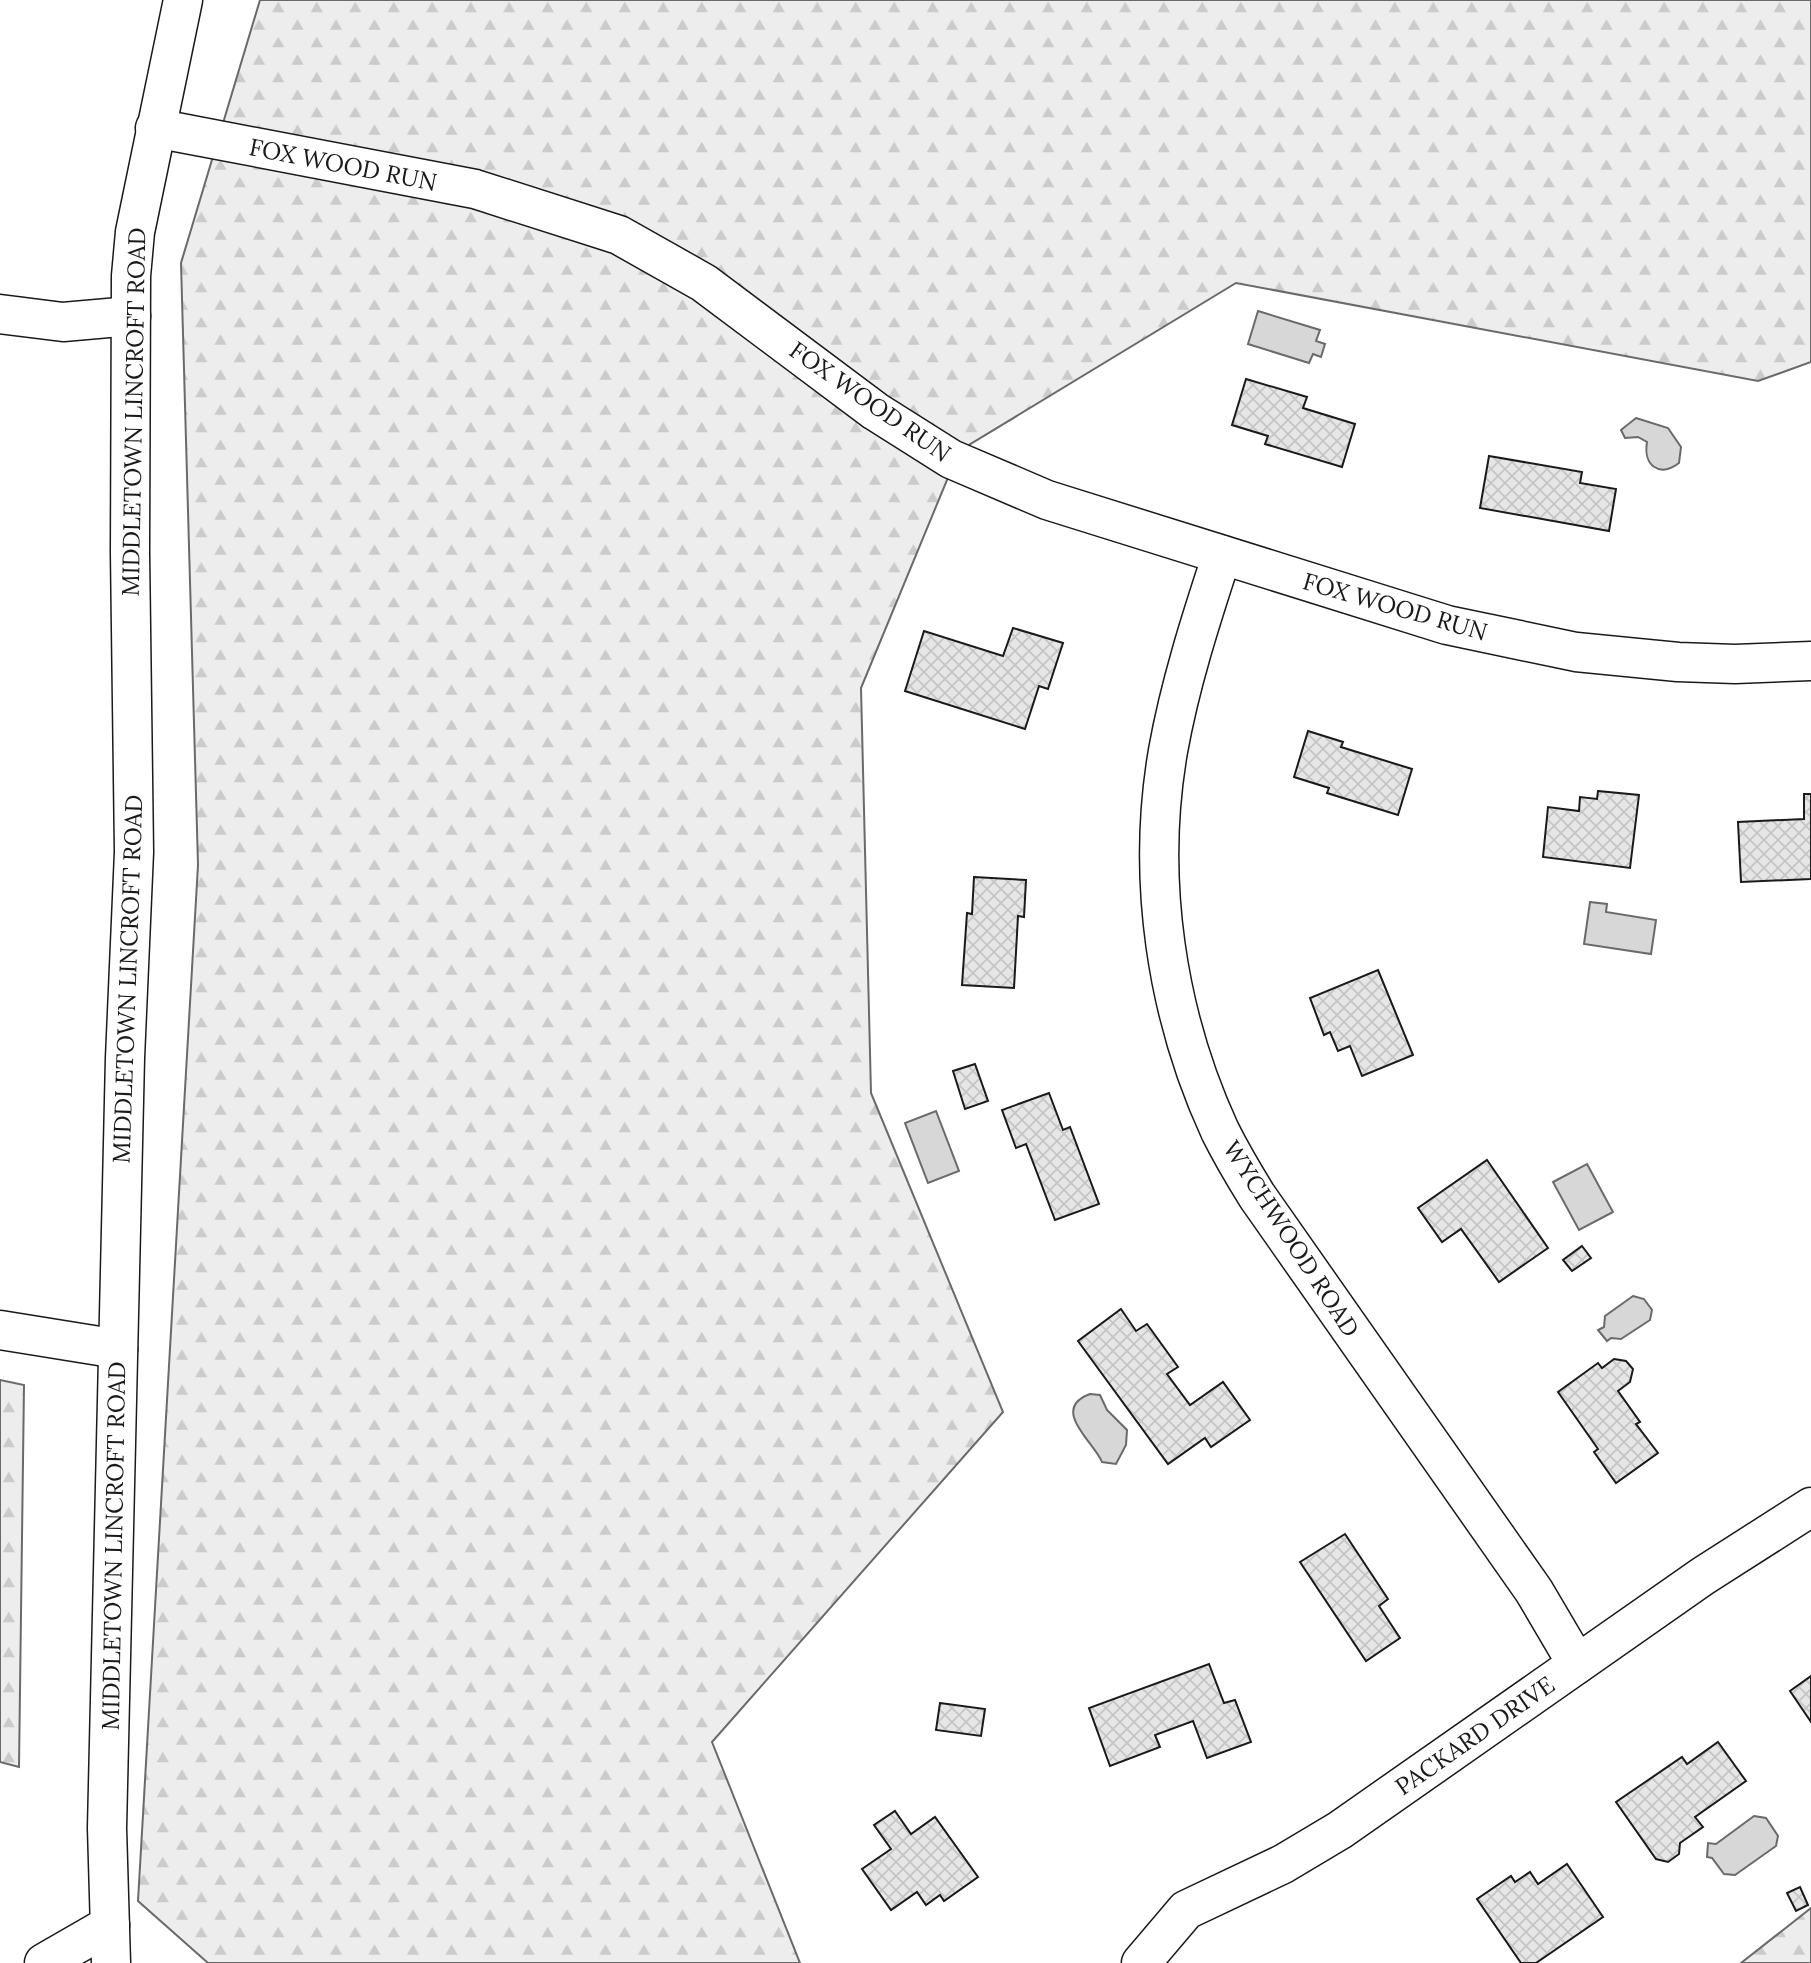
<svg xmlns="http://www.w3.org/2000/svg" width="1811" height="1963" viewBox="0 0 1811 1963" font-family="Lora,serif">
	<style>
		.forest { fill: url(#forest-firs); stroke: #6a6a6a; stroke-width: 2 }
		.water { fill: #d7d7d7; stroke: #6a6a6a; stroke-width: 2 }
		.building { fill: url(#building-cross-hatch); stroke: #1a1a1a; stroke-width: 2 }
		.lines { fill: none; stroke-linecap: round; stroke-linejoin: round }
		.minor-casing { stroke: #1a1a1a; stroke-width: 41 }
		.major-casing { stroke: #1a1a1a; stroke-width: 41 }
		.minor { stroke: #fff; stroke-width: 38 }
		.major { stroke: #fff; stroke-width: 38 }
		.labels { text-anchor: middle; stroke-width: 5; stroke-linejoin: round; paint-order: stroke }
		.street-label { font-size: 24px; fill: #1a1a1a; stroke: #fff }
	</style>
	<defs>
		<pattern id="forest-firs" width="22" height="20" patternUnits="userSpaceOnUse" patternTransform="scale(1.75)"><rect width="22" height="20" fill="#ededed"/><path d="M5 1l3.5 6h-7zM16 11l3.5 6h-7z" fill="#cbcbcb"/></pattern>
		<pattern id="building-cross-hatch" width="8" height="8" patternUnits="userSpaceOnUse" patternTransform="scale(1.75)"><rect width="8" height="8" fill="#e6e6e6"/><path d="M0 0l8 8M0 8l8-8" fill="none" stroke="#c5c5c5"/></pattern>
	</defs>
	<rect width="100%" height="100%" fill="#fff"/>
	<g class="forest">
		<path d="M260 0H1811V362L1758 381 1236 283 959 451 861 688 871 1093 1003 1412 712 1742 800 1963H208L138 1901 198 865 181 263Z"/>
		<path d="M0 1380 24 1385 19 1767 0 1762Z"/>
		<path d="M1811 1908V1963H1741Z"/>
	</g>
	<g class="water">
		<path d="M1258 311 1320 330 1316 341 1325 344 1321 357 1313 354 1309 363 1248 344Z"/>
		<path d="M1636 418 1668 428 1681 447 1679 463C1659 478 1643 465 1647 442L1638 437 1625 438 1621 430Z"/>
		<path d="M1590 902 1607 904 1606 912 1656 920 1651 954 1584 944Z"/>
		<path d="M936 1111 959 1171 928 1183 905 1123Z"/>
		<path d="M1587 1164 1613 1212 1579 1230 1553 1182Z"/>
		<path d="M1633 1296 1644 1299 1652 1310 1650 1320 1621 1339 1611 1338 1607 1341 1598 1330 1604 1327 1605 1316Z"/>
		<path d="M1090 1394 1100 1395 1107 1410 1127 1430 1126 1445 1116 1464 1102 1462C1095 1443 1049 1409 1090 1394Z"/>
		<path d="M1754 1816 1766 1818 1778 1836 1776 1846 1735 1875 1724 1874 1712 1858 1707 1857 1708 1843 1716 1844Z"/>
	</g>
	<g class="building">
		<path d="M1246 379 1307 397 1303 408 1355 424 1342 467 1265 444 1268 436 1232 425Z"/>
		<path d="M1489 456 1582 472 1580 483 1616 489 1609 531 1480 508Z"/>
		<path d="M1013 628 1063 643 1048 689 1039 686 1025 729 905 691 924 631 1003 656Z"/>
		<path d="M1308 731 1343 742 1341 747 1412 769 1398 815 1327 793 1329 788 1294 777Z"/>
		<path d="M1598 791 1639 795 1630 868 1543 857 1548 807 1579 811 1580 797 1597 799Z"/>
		<path d="M1804 794H1811V879L1741 882 1738 822 1804 819Z"/>
		<path d="M974 877 1026 880 1024 917 1018 916 1014 988 962 985 967 913 972 914Z"/>
		<path d="M1378 970 1413 1055 1362 1076 1350 1046 1338 1051 1330 1032 1324 1035 1310 998Z"/>
		<path d="M975 1064 988 1101 965 1109 953 1071Z"/>
		<path d="M1049 1093 1063 1130 1070 1127 1099 1204 1055 1220 1026 1144 1016 1148 1002 1110Z"/>
		<path d="M1487 1160 1548 1248 1499 1282 1461 1229 1442 1242 1418 1208Z"/>
		<path d="M1582 1246 1591 1258 1572 1271 1563 1260Z"/>
		<path d="M1121 1309 1136 1331 1147 1324 1178 1367 1167 1374 1190 1405 1223 1382 1250 1420 1211 1447 1205 1438 1168 1464 1078 1341Z"/>
		<path d="M1614 1359 1626 1361 1633 1369 1630 1382 1618 1391 1640 1422 1636 1424 1658 1453 1616 1483 1594 1452 1598 1449 1558 1392 1598 1363 1602 1368Z"/>
		<path d="M1345 1534 1388 1599 1379 1606 1400 1638 1366 1661 1300 1562Z"/>
		<path d="M1209 1664 1224 1703 1235 1700 1251 1742 1207 1758 1193 1721 1155 1735 1160 1747 1110 1766 1089 1708Z"/>
		<path d="M1811 1676V1722L1790 1691Z"/>
		<path d="M940 1703 985 1709 981 1736 936 1730Z"/>
		<path d="M1718 1742 1746 1781 1695 1817 1703 1827 1680 1843 1679 1854 1668 1862 1656 1859 1616 1802 1682 1757 1687 1764Z"/>
		<path d="M895 1811 911 1834 935 1817 978 1877 944 1901 940 1895 926 1905 917 1892 891 1910 862 1869 891 1849 874 1825Z"/>
		<path d="M1567 1864 1603 1917 1536 1963H1521L1477 1899 1511 1876 1515 1882 1530 1872 1538 1884Z"/>
		<path d="M1800 1887 1808 1905 1796 1911 1787 1893Z"/>
	</g>
	<g class="lines">
		<g class="minor-casing">
			<g id="minor">
				<path d="M155 128 475 189 619 235 704 283 875 411 951 459 1047 500 1447 625 1576 652 1678 662 1735 664 1811 661"/>
				<path d="M0 314 63 322 131 316"/>
				<path d="M1222 555C1201 619 1180 684 1168 751 1146 878 1166 1014 1220 1131 1231 1153 1244 1175 1257 1196L1534 1591 1577 1664"/>
				<path d="M0 1330 118 1349"/>
				<path d="M44 1963 110 1925"/>
				<path d="M1141 1963 1186 1910 1283 1864 1340 1830 1703 1576 1811 1507"/>
			</g>
		</g>
		<g class="major-casing">
			<path id="major" d="M111 1963 107 1828 125 1058 134 852 130 553 131 276 135 232 183 0"/>
		</g>
		<use href="#minor" class="minor"/>
		<use href="#major" class="major"/>
	</g>
	<g class="labels">
		<g class="street-label">
			<text transform="translate(343 165) rotate(11)" y="8">FOX WOOD RUN</text>
			<text transform="translate(870 402) rotate(35)" y="8">FOX WOOD RUN</text>
			<text transform="translate(134 412) rotate(-89)" y="8">MIDDLETOWN LINCROFT ROAD</text>
			<text transform="translate(1395 607) rotate(16)" y="8">FOX WOOD RUN</text>
			<text transform="translate(128 979) rotate(-88)" y="8">MIDDLETOWN LINCROFT ROAD</text>
			<text transform="translate(1291 1239) rotate(57)" y="8">WYCHWOOD ROAD</text>
			<text transform="translate(114 1546) rotate(-89)" y="8">MIDDLETOWN LINCROFT ROAD</text>
			<text transform="translate(1475 1736) rotate(-35)" y="8">PACKARD DRIVE</text>
		</g>
	</g>
</svg>
